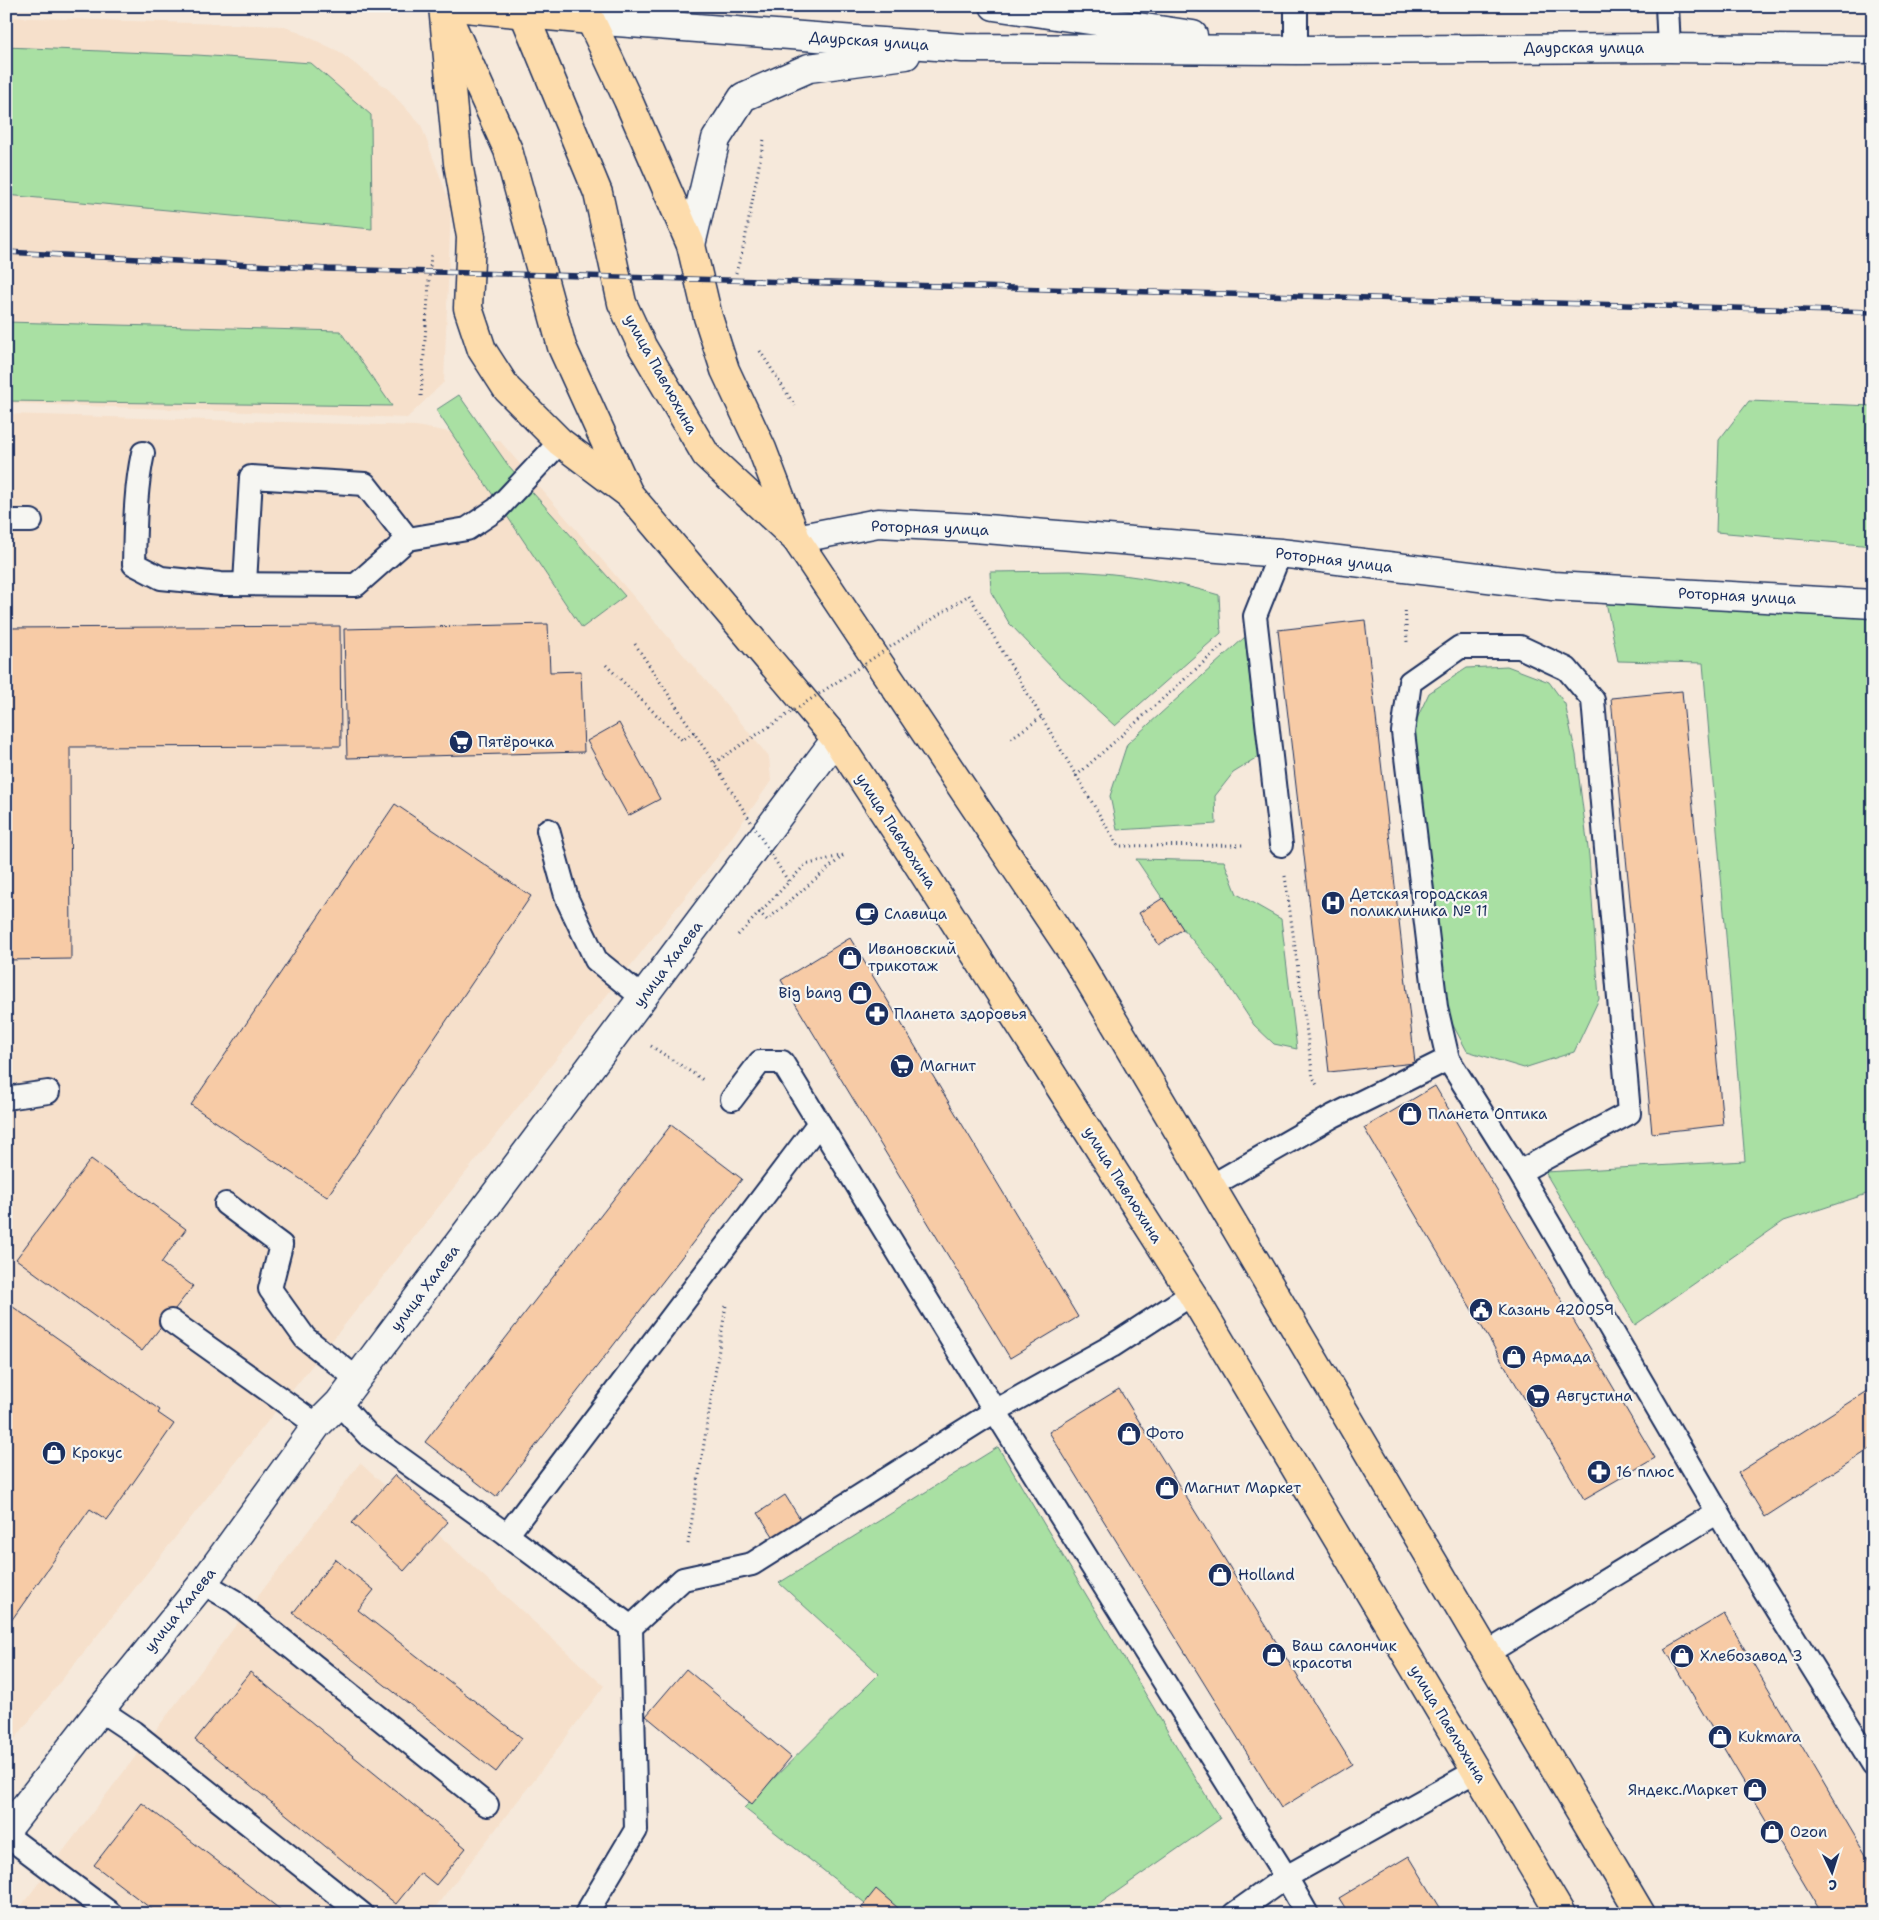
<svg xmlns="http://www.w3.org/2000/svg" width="1879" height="1920" viewBox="0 0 1879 1920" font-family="'Shantell Sans',sans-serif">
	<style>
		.built { fill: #f6e0cb }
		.green { fill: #a9e0a3; stroke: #628880 }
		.building { fill: #f7cba6; stroke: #1b2f5e }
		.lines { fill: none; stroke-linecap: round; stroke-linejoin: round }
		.lane-casing { stroke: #1b2f5e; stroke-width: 26 }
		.street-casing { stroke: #1b2f5e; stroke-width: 31 }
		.secondary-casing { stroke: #1b2f5e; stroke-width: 31 }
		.primary-casing { stroke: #1b2f5e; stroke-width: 31 }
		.path { stroke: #1b2f5e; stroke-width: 3; stroke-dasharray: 1 4; stroke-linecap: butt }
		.lane { stroke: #f6f6f2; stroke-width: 22 }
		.street { stroke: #f6f6f2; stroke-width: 28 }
		.secondary { stroke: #f6f6f2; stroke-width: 28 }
		.primary { stroke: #fddcac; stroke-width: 28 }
		.rail-casing { stroke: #1b2f5e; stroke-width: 5.5 }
		.rail { stroke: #f6f6f2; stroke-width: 4; stroke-dasharray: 11; stroke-linecap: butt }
		.path-bridge { stroke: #1b2f5e; stroke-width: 3; stroke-dasharray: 1 4; stroke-linecap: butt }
		.labels { text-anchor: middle; stroke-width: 4.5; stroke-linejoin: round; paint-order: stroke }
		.street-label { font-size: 15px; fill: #1b2f5e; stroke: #f6f6f2 }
		.poi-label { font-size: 15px; fill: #1b2f5e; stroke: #f6f6f2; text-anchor: start }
	</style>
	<rect width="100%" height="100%" fill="#f6e9db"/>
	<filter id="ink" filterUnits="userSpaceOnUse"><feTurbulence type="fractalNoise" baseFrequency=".02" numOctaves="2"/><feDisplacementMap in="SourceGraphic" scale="10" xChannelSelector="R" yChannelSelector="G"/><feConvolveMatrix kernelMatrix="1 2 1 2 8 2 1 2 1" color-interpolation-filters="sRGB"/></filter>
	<g filter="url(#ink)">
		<g class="built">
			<path d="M6 17 285 26 338 51 389 90 421 125 451 206 444 382 407 418 6 403Z"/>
			<path d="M6 414 416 426 500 441 724 702 769 757 771 781 725 847 6 1750Z"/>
			<path d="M360 1463 604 1686 544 1767 430 1914H15Z"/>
		</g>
		<g class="green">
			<path d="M6 47 197 55 311 63 371 115 372 229 6 195Z"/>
			<path d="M6 322 340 331 392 406 6 401Z"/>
			<path d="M459 395 508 465 625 596 582 628 436 410Z"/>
			<path d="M1749 401 1873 406V546L1716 532 1719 440Z"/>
			<path d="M1070 571C1121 573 1170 580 1219 595L1221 633 1115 726 1057 673 1009 623 991 592 990 572Z"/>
			<path d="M1606 602 1873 616V677H1866L1873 818V1192L1784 1221 1635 1325 1545 1172 1745 1161 1703 663 1618 661Z"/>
			<path d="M1245 637 1259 757 1233 773 1215 796 1216 824 1117 830 1110 796 1127 744Z"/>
			<path d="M1507 666 1549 682 1565 704 1576 755 1589 856 1599 999 1574 1052 1524 1068 1467 1051 1442 1005 1410 733 1429 693 1467 668Z"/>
			<path d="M1136 859 1224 861 1237 894 1281 919 1297 1049 1274 1044 1254 1025 1220 973 1183 929Z"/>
			<path d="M998 1447 1220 1819 1085 1914H879L744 1808 879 1674 779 1583Z"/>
		</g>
		<g class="building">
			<path d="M1365 620 1415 1063 1329 1072 1278 630Z"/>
			<path d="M548 624 550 672 581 671 584 752 347 758 344 629Z"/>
			<path d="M340 626 341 746 70 747 71 959 6 960V628Z"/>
			<path d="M1682 691 1723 1125 1652 1133 1611 698Z"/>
			<path d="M619 723 660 799 628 816 587 741Z"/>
			<path d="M395 804 531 896 327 1197 191 1105Z"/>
			<path d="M1163 898 1183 929 1159 945 1139 913Z"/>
			<path d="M850 938 1078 1317 1010 1358 781 980Z"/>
			<path d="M1435 1086 1655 1458 1584 1499 1364 1128Z"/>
			<path d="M671 1125 742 1179 496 1497 425 1442Z"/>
			<path d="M91 1159 186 1229 161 1263 193 1286 142 1351 16 1259Z"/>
			<path d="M6 1302 160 1410 158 1413 174 1424 107 1520 90 1509 6 1628Z"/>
			<path d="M1873 1387V1447L1765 1517 1738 1473Z"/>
			<path d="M1119 1389 1352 1764 1281 1808 1049 1432Z"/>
			<path d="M395 1475 448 1522 404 1571 352 1523Z"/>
			<path d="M785 1495 802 1522 775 1539 758 1513Z"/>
			<path d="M335 1559 374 1590 358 1610 522 1738 496 1772 293 1613Z"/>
			<path d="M1724 1614 1873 1867V1914H1822L1665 1649Z"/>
			<path d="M686 1669 791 1757 752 1804 646 1716Z"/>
			<path d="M250 1672 466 1848 436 1885 421 1873 396 1904 195 1740Z"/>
			<path d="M142 1803 286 1914H158L94 1865Z"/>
			<path d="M1409 1856 1444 1914H1349L1339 1898Z"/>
			<path d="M876 1889 898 1908 893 1914H868L861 1908Z"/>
		</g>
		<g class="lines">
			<g class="lane-casing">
				<g id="lane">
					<path d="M1667 6 1669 48"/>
					<path d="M1296 50V6"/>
					<path d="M143 453C135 490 135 527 134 564L161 578 221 584 356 585 408 539 467 529 497 509 560 442"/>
					<path d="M6 521H31"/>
					<path d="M1280 553 1255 616 1281 845"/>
					<path d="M245 584 251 477 365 484 408 539"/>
					<path d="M548 830 567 899 596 960 643 998"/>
					<path d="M6 1098 48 1092"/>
					<path d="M732 1099 760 1062H782L995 1411 1286 1877 1307 1914"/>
					<path d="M1519 1172 1448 1059 1436 1007 1403 732 1410 682 1460 647H1520L1567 669 1593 700 1629 1113 1519 1172 1744 1557 1873 1765"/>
					<path d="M1211 1186 1333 1116 1448 1059"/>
					<path d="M226 1204 281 1245 270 1289 305 1338 356 1378"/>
					<path d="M171 1321 317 1425"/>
					<path d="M339 1403 368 1435 507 1535 819 1123"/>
					<path d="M507 1535 631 1627 683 1579 752 1564 995 1411 1112 1346 1192 1294"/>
					<path d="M203 1583 234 1601 487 1805"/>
					<path d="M1487 1653 1718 1512"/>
					<path d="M100 1710 133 1732 362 1914"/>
					<path d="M6 1835 111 1914"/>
					<path d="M586 1914 636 1830 631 1627"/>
					<path d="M1234 1914 1286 1877 1476 1771"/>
				</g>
			</g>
			<g class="street-casing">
				<g id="street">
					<path d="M796 539 878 523 974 528 1280 553 1553 586 1873 604"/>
					<path d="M6 1831 100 1710 203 1583 317 1425 339 1403 836 739"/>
				</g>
			</g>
			<g class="secondary-casing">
				<g id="secondary">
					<path d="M994 6 1193 35"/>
					<path d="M590 20 963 48 1296 50 1669 48 1873 50"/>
					<path d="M691 245 716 139 743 97 809 68 906 55"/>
				</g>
			</g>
			<g class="primary-casing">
				<g id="primary">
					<path d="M443 6 458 163 471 237 468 308 482 350 507 389 560 442 629 494 836 739 914 858 1192 1294 1561 1914"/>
					<path d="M444 6 590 20"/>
					<path d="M519 6 524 14 598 193 622 303 642 346 706 455 796 539 1078 961 1641 1914"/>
					<path d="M584 6 628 100 691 245 708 317 725 370 762 449 794 533"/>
					<path d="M452 26 508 150 562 347 628 492"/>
				</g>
			</g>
			<g class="path">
				<path d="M736 273 744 245 764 139"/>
				<path d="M760 351 795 406"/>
				<path d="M421 396 431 254"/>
				<path d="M969 595 1118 846 1246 845"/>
				<path d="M1405 606 1407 642"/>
				<path d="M635 644 714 763"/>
				<path d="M606 665 682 740 694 732"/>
				<path d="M1011 738 1042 717"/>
				<path d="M1076 776 1223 645"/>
				<path d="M1285 876 1313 1077 1318 1087"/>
				<path d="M759 912 767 920 843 856"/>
				<path d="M738 935 805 865 844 855"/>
				<path d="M651 1046 705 1081"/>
				<path d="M688 1544 726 1305"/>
			</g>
			<use href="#lane" class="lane"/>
			<use href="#street" class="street"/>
			<use href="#secondary" class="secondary"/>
			<use href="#primary" class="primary"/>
			<g class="rail-casing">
				<path id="rail" d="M6 252 328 269 1873 312"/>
			</g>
			<use href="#rail" class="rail"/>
			<path class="path-bridge" d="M788 881 714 763 969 595"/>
		</g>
	</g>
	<defs>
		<g id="supermarket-disc" transform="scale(1.25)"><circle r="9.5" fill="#1b2f5e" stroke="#f6f6f2"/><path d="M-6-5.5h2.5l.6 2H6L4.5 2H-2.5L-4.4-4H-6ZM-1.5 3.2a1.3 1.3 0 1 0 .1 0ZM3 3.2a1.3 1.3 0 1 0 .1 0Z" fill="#fff"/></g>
		<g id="hospital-disc" transform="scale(1.25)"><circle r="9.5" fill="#1b2f5e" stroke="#f6f6f2"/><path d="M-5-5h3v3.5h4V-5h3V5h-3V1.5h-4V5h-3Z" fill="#fff"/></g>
		<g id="cafe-disc" transform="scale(1.25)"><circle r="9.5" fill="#1b2f5e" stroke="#f6f6f2"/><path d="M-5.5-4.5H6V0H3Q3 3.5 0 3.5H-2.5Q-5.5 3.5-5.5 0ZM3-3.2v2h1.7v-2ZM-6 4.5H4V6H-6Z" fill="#fff"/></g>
		<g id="shop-disc" transform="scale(1.25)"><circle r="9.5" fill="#1b2f5e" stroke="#f6f6f2"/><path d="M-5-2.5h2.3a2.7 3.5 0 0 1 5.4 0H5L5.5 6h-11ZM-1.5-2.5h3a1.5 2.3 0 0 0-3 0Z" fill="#fff"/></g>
		<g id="pharmacy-disc" transform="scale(1.25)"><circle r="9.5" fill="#1b2f5e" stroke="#f6f6f2"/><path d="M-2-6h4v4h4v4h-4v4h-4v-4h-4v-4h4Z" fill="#fff"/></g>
		<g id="civic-disc" transform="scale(1.25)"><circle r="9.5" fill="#1b2f5e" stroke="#f6f6f2"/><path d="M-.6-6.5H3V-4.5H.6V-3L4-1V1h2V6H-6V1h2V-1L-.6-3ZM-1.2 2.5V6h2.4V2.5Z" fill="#fff"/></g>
	</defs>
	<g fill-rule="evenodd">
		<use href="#supermarket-disc" x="461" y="742"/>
		<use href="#hospital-disc" x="1333" y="903"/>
		<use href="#cafe-disc" x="867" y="914"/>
		<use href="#shop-disc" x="850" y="958"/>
		<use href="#shop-disc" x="860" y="993"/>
		<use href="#pharmacy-disc" x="877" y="1014"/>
		<use href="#supermarket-disc" x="902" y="1066"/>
		<use href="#shop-disc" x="1410" y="1114"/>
		<use href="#civic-disc" x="1481" y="1310"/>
		<use href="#shop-disc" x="1514" y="1357"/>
		<use href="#supermarket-disc" x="1538" y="1396"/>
		<use href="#shop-disc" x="1129" y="1434"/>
		<use href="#shop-disc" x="54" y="1453"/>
		<use href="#pharmacy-disc" x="1599" y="1472"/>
		<use href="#shop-disc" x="1167" y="1488"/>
		<use href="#shop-disc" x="1220" y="1575"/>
		<use href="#shop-disc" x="1274" y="1655"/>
		<use href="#shop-disc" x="1682" y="1656"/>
		<use href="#shop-disc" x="1720" y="1737"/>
		<use href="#shop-disc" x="1755" y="1790"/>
		<use href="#shop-disc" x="1772" y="1832"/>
	</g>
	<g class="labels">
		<g class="street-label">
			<text transform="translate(869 41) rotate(4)" y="5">Даурская улица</text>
			<text x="1584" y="53">Даурская улица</text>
			<text transform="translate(661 374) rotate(61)" y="5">улица Павлюхина</text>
			<text transform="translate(930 528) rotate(2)" y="5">Роторная улица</text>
			<text transform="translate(1334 560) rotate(7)" y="5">Роторная улица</text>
			<text transform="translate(1737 596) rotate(3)" y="5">Роторная улица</text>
			<text transform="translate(896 831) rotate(57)" y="5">улица Павлюхина</text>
			<text transform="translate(668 964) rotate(-53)" y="5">улица Халева</text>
			<text transform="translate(1123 1185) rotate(58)" y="5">улица Павлюхина</text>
			<text transform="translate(425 1288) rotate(-53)" y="5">улица Халева</text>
			<text transform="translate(180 1610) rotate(-51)" y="5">улица Халева</text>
			<text transform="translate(1448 1724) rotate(59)" y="5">улица Павлюхина</text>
		</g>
		<g class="poi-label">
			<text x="478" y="747">Пятёрочка</text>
			<text x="1350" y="899">Детская городская<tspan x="1350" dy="17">поликлиника № 11</tspan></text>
			<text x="884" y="919">Славица</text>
			<text x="868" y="954">Ивановский<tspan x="868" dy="17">трикотаж</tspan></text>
			<text x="842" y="998" text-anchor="end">Big bang</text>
			<text x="894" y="1019">Планета здоровья</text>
			<text x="920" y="1071">Магнит</text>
			<text x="1428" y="1119">Планета Оптика</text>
			<text x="1498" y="1315">Казань 420059</text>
			<text x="1532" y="1362">Армада</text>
			<text x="1556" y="1401">Августина</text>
			<text x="1146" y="1439">Фото</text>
			<text x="72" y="1458">Крокус</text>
			<text x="1616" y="1477">16 плюс</text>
			<text x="1184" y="1493">Магнит Маркет</text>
			<text x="1238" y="1580">Holland</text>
			<text x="1292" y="1651">Ваш салончик<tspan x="1292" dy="17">красоты</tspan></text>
			<text x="1700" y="1661">Хлебозавод 3</text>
			<text x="1738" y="1742">Kukmara</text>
			<text x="1738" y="1795" text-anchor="end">Яндекс.Маркет</text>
			<text x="1790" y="1837">Ozon</text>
		</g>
	</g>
	<rect width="1879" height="1920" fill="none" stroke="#f6f6f2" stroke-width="25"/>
	<rect x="12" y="12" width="1854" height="1895" fill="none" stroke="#1b2f5e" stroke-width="2" filter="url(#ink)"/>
	<g transform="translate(1832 1872) rotate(176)" stroke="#f6f6f2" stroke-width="4" paint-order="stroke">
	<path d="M0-4L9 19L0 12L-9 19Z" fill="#1b2f5e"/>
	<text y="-8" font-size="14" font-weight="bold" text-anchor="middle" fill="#1b2f5e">С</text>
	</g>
</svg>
